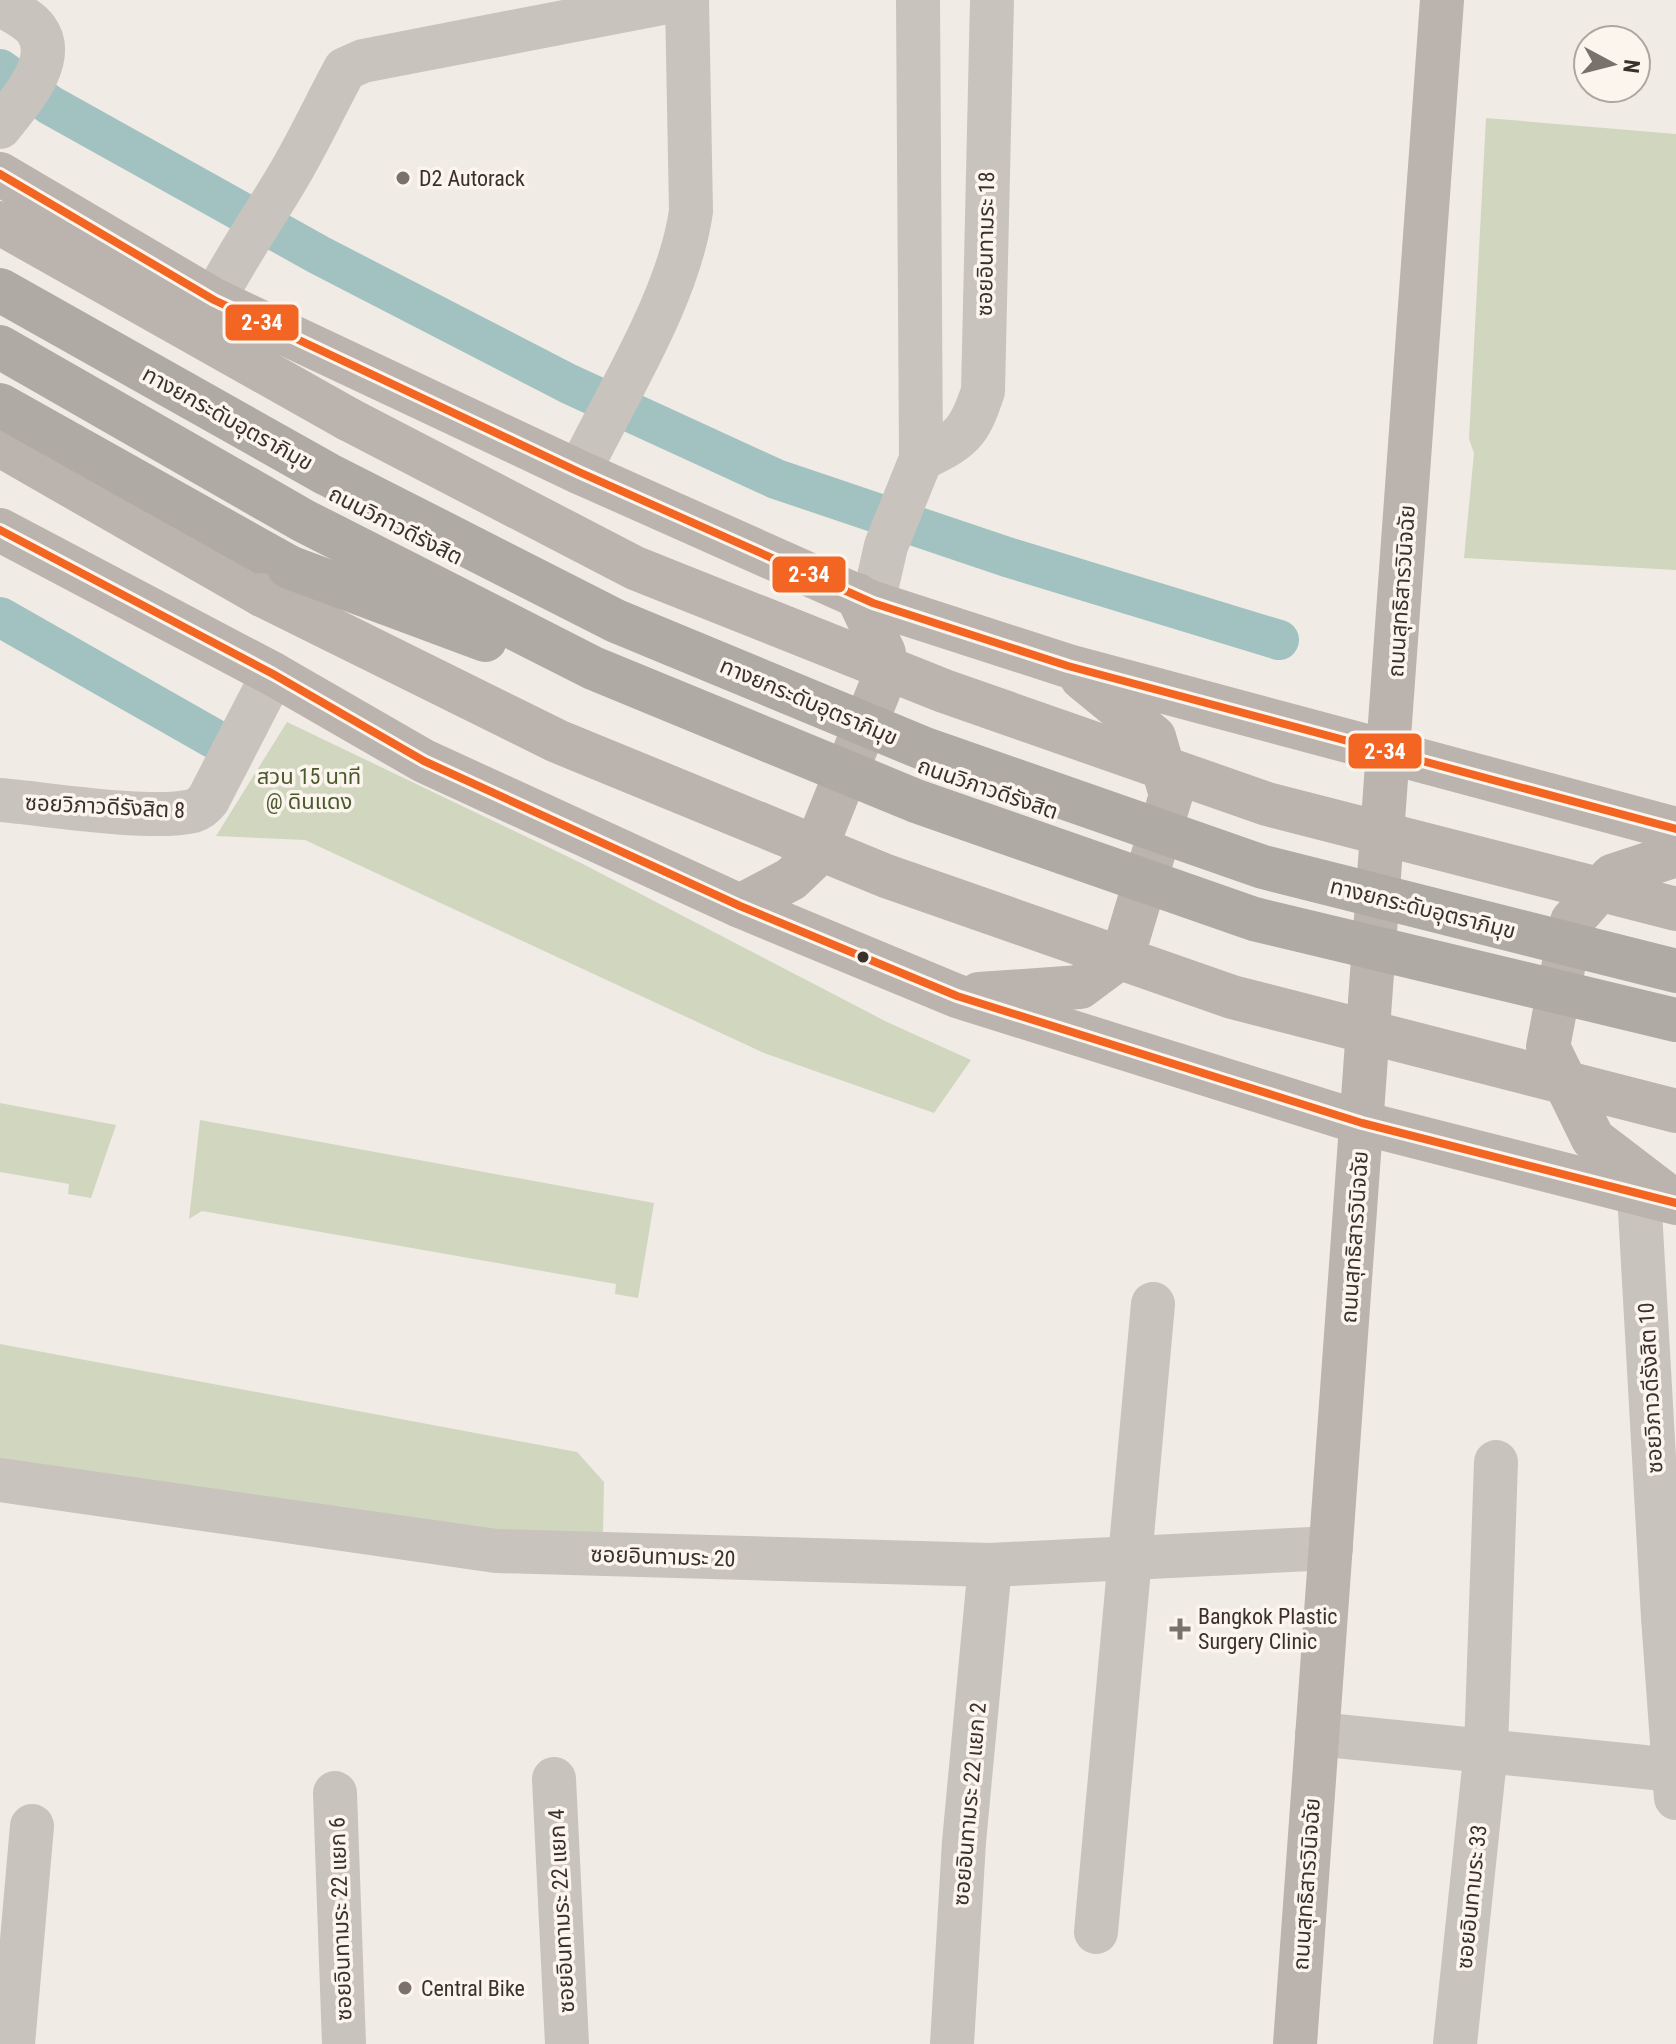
<svg xmlns="http://www.w3.org/2000/svg" width="1676" height="2044" viewBox="0 0 1676 2044" font-family="'Roboto Condensed','Noto Sans Thai',sans-serif">
	<style>
		.green { fill: #d1d6bf }
		.lines { fill: none; stroke-linecap: round; stroke-linejoin: round }
		.canal { stroke: #a1c2c1; stroke-width: 40 }
		.street { stroke: #c9c3be; stroke-width: 44 }
		.secondary { stroke: #bab3ae; stroke-width: 44 }
		.highway { stroke: #afaaa4; stroke-width: 44 }
		.secondary-bridge { stroke: #bab3ae; stroke-width: 44 }
		.highway-bridge { stroke: #afaaa4; stroke-width: 44 }
		.bus-1-casing { stroke: #fbf5ee; stroke-width: 14 }
		.bus-1 { stroke: #f26522; stroke-width: 8 }
		.poi-dot { fill: #7a716c; stroke: #fbf5ee; stroke-width: 3 }
		.bus-dot { fill: #3b302b; stroke: #fbf5ee; stroke-width: 3 }
		.labels { text-anchor: middle; stroke-width: 7; stroke-linejoin: round; paint-order: stroke }
		.poi-label { font-size: 22px; fill: #3b302b; stroke: #fbf5ee; text-anchor: start }
		.street-label { font-size: 22px; fill: #3b302b; stroke: #fbf5ee }
		.park-label { font-size: 22px; fill: #4a5a2e; stroke: #fbf5ee }
		.line-badge { stroke: #fbf5ee; stroke-width: 3 }
		.badge-label { font-size: 22px; text-anchor: middle; font-weight: bold; fill: #fff }
	</style>
	<rect width="100%" height="100%" fill="#f0ebe5"/>
	<g class="green">
		<path d="M1486 118 1676 134V570L1464 558 1474 453 1469 439Z"/>
		<path d="M287 722 579 862 887 1022 971 1060 934 1113 764 1053 305 840 216 836Z"/>
		<path d="M0 1103 116 1125 91 1198 68 1194 69 1184 0 1172Z"/>
		<path d="M200 1120 654 1203 638 1298 615 1294 616 1284 202 1211 189 1219Z"/>
		<path d="M0 1344 577 1452 604 1482 603 1536 480 1533 0 1460Z"/>
	</g>
	<g class="lines">
		<g class="canal">
			<path d="M0 69 50 105 319 255 569 384 776 479 1007 557 1279 640"/>
			<path d="M0 617 218 741"/>
		</g>
		<g class="street">
			<path d="M0 4C11 11 28 18 36 29 59 60 19 103 0 127"/>
			<path d="M214 300C237 255 265 216 290 173 310 139 326 104 345 69L363 61 678 0"/>
			<path d="M921 459C961 440 969 434 983 391L992 0"/>
			<path d="M579 472C617 394 679 297 691 211L687 0"/>
			<path d="M873 603 886 546 921 459 918 0"/>
			<path d="M0 800C48 804 150 821 193 811 200 809 203 805 208 800L273 674"/>
			<path d="M1639 1193 1663 1617H1676"/>
			<path d="M0 1480 496 1551 990 1565 1331 1548"/>
			<path d="M1663 1617 1676 1798"/>
			<path d="M1317 1734 1674 1770"/>
			<path d="M554 1779 567 2044"/>
			<path d="M335 1793 344 2044"/>
			<path d="M1096 1932 1153 1304"/>
			<path d="M13 2044 32 1826"/>
			<path d="M952 2044 964 1842 990 1565"/>
			<path d="M1455 2044 1486 1749 1496 1462"/>
		</g>
		<g class="secondary">
			<path d="M0 174 214 300 579 472 873 603 1068 666 1676 829"/>
			<path d="M0 223 348 419"/>
			<path d="M0 445 262 595"/>
			<path d="M0 530 273 674 424 761 740 906 957 996 1362 1123 1676 1203"/>
			<path d="M740 906 791 879 811 860 884 678V653L857 595"/>
			<path d="M979 994 1080 987 1123 955 1171 795 1154 737 1082 678"/>
			<path d="M1661 1191 1593 1139 1548 1047 1572 921 1612 876 1676 855"/>
			<path d="M1295 2044 1442 0"/>
		</g>
		<path class="highway" d="M0 405 289 567"/>
		<g class="secondary-bridge">
			<path d="M348 419 635 568 944 691 1267 804 1676 909"/>
			<path d="M262 595 557 741 886 876 1232 997 1676 1111"/>
		</g>
		<g class="highway-bridge">
			<path d="M0 290 327 474 616 621 925 749 1263 867 1676 971"/>
			<path d="M0 347 304 521 593 668 916 801 1254 919 1676 1020"/>
			<path d="M289 567 485 640"/>
		</g>
		<g class="bus-1-casing">
			<g id="bus-1">
				<path d="M0 174 214 300 579 472 873 603 1068 666 1676 829"/>
				<path d="M0 530 273 674 424 761 740 906 957 996 1362 1123 1676 1203"/>
			</g>
		</g>
		<use href="#bus-1" class="bus-1"/>
	</g>
	<g class="poi-dot">
		<circle cx="403" cy="178" r="8"/>
		<path d="M1176 1617h8v8h8v8h-8v8h-8v-8h-8v-8h8z"/>
		<circle cx="405" cy="1988" r="8"/>
	</g>
	<circle class="bus-dot" cx="863" cy="957" r="7"/>
	<g class="labels">
		<g class="poi-label">
			<text x="419" y="186">D2 Autorack</text>
			<text x="1198" y="1624">Bangkok Plastic<tspan x="1198" dy="25">Surgery Clinic</tspan></text>
			<text x="421" y="1996">Central Bike</text>
		</g>
		<g class="street-label">
			<text transform="translate(985 244) rotate(-89)" y="8">ซอยอินทามระ 18</text>
			<text transform="translate(228 418) rotate(29)" y="8">ทางยกระดับอุตราภิมุข</text>
			<text transform="translate(396 525) rotate(27)" y="8">ถนนวิภาวดีรังสิต</text>
			<text transform="translate(1401 591) rotate(-86)" y="8">ถนนสุทธิสารวินิจฉัย</text>
			<text transform="translate(809 701) rotate(23)" y="8">ทางยกระดับอุตราภิมุข</text>
			<text transform="translate(988 788) rotate(19)" y="8">ถนนวิภาวดีรังสิต</text>
			<text transform="translate(105 806) rotate(3)" y="8">ซอยวิภาวดีรังสิต 8</text>
			<text transform="translate(1423 908) rotate(14)" y="8">ทางยกระดับอุตราภิมุข</text>
			<text transform="translate(1354 1237) rotate(-86)" y="8">ถนนสุทธิสารวินิจฉัย</text>
			<text transform="translate(1650 1388) rotate(-93)" y="8">ซอยวิภาวดีรังสิต 10</text>
			<text transform="translate(663 1556) rotate(2)" y="8">ซอยอินทามระ 20</text>
			<text transform="translate(969 1804) rotate(-85)" y="8">ซอยอินทามระ 22 แยก 2</text>
			<text transform="translate(1306 1884) rotate(-86)" y="8">ถนนสุทธิสารวินิจฉัย</text>
			<text transform="translate(1471 1897) rotate(-84)" y="8">ซอยอินทามระ 33</text>
			<text transform="translate(561 1911) rotate(-93)" y="8">ซอยอินทามระ 22 แยก 4</text>
			<text transform="translate(340 1919) rotate(-92)" y="8">ซอยอินทามระ 22 แยก 6</text>
		</g>
		<g class="park-label">
			<text x="309" y="784">สวน 15 นาที<tspan x="309" dy="25">@ ดินแดง</tspan></text>
		</g>
	</g>
	<g class="line-badge">
		<rect x="224" y="303" width="76" height="39" rx="8" fill="#f26522"/>
		<rect x="771" y="555" width="76" height="39" rx="8" fill="#f26522"/>
		<rect x="1347" y="732" width="76" height="38" rx="8" fill="#f26522"/>
	</g>
	<g class="badge-label">
		<text x="262" y="330">2-34</text>
		<text x="809" y="582">2-34</text>
		<text x="1385" y="759">2-34</text>
	</g>
	<g transform="translate(1612 64) rotate(97)"><circle r="38" fill="#fbf5ee" stroke="#aea6a0" stroke-width="2"/>
	<path d="M0-6L14 30L0 20L-14 30Z" fill="#7a716c"/>
	<text y="-12" font-size="22" font-weight="bold" text-anchor="middle" fill="#3b302b">N</text>
	</g>
</svg>
